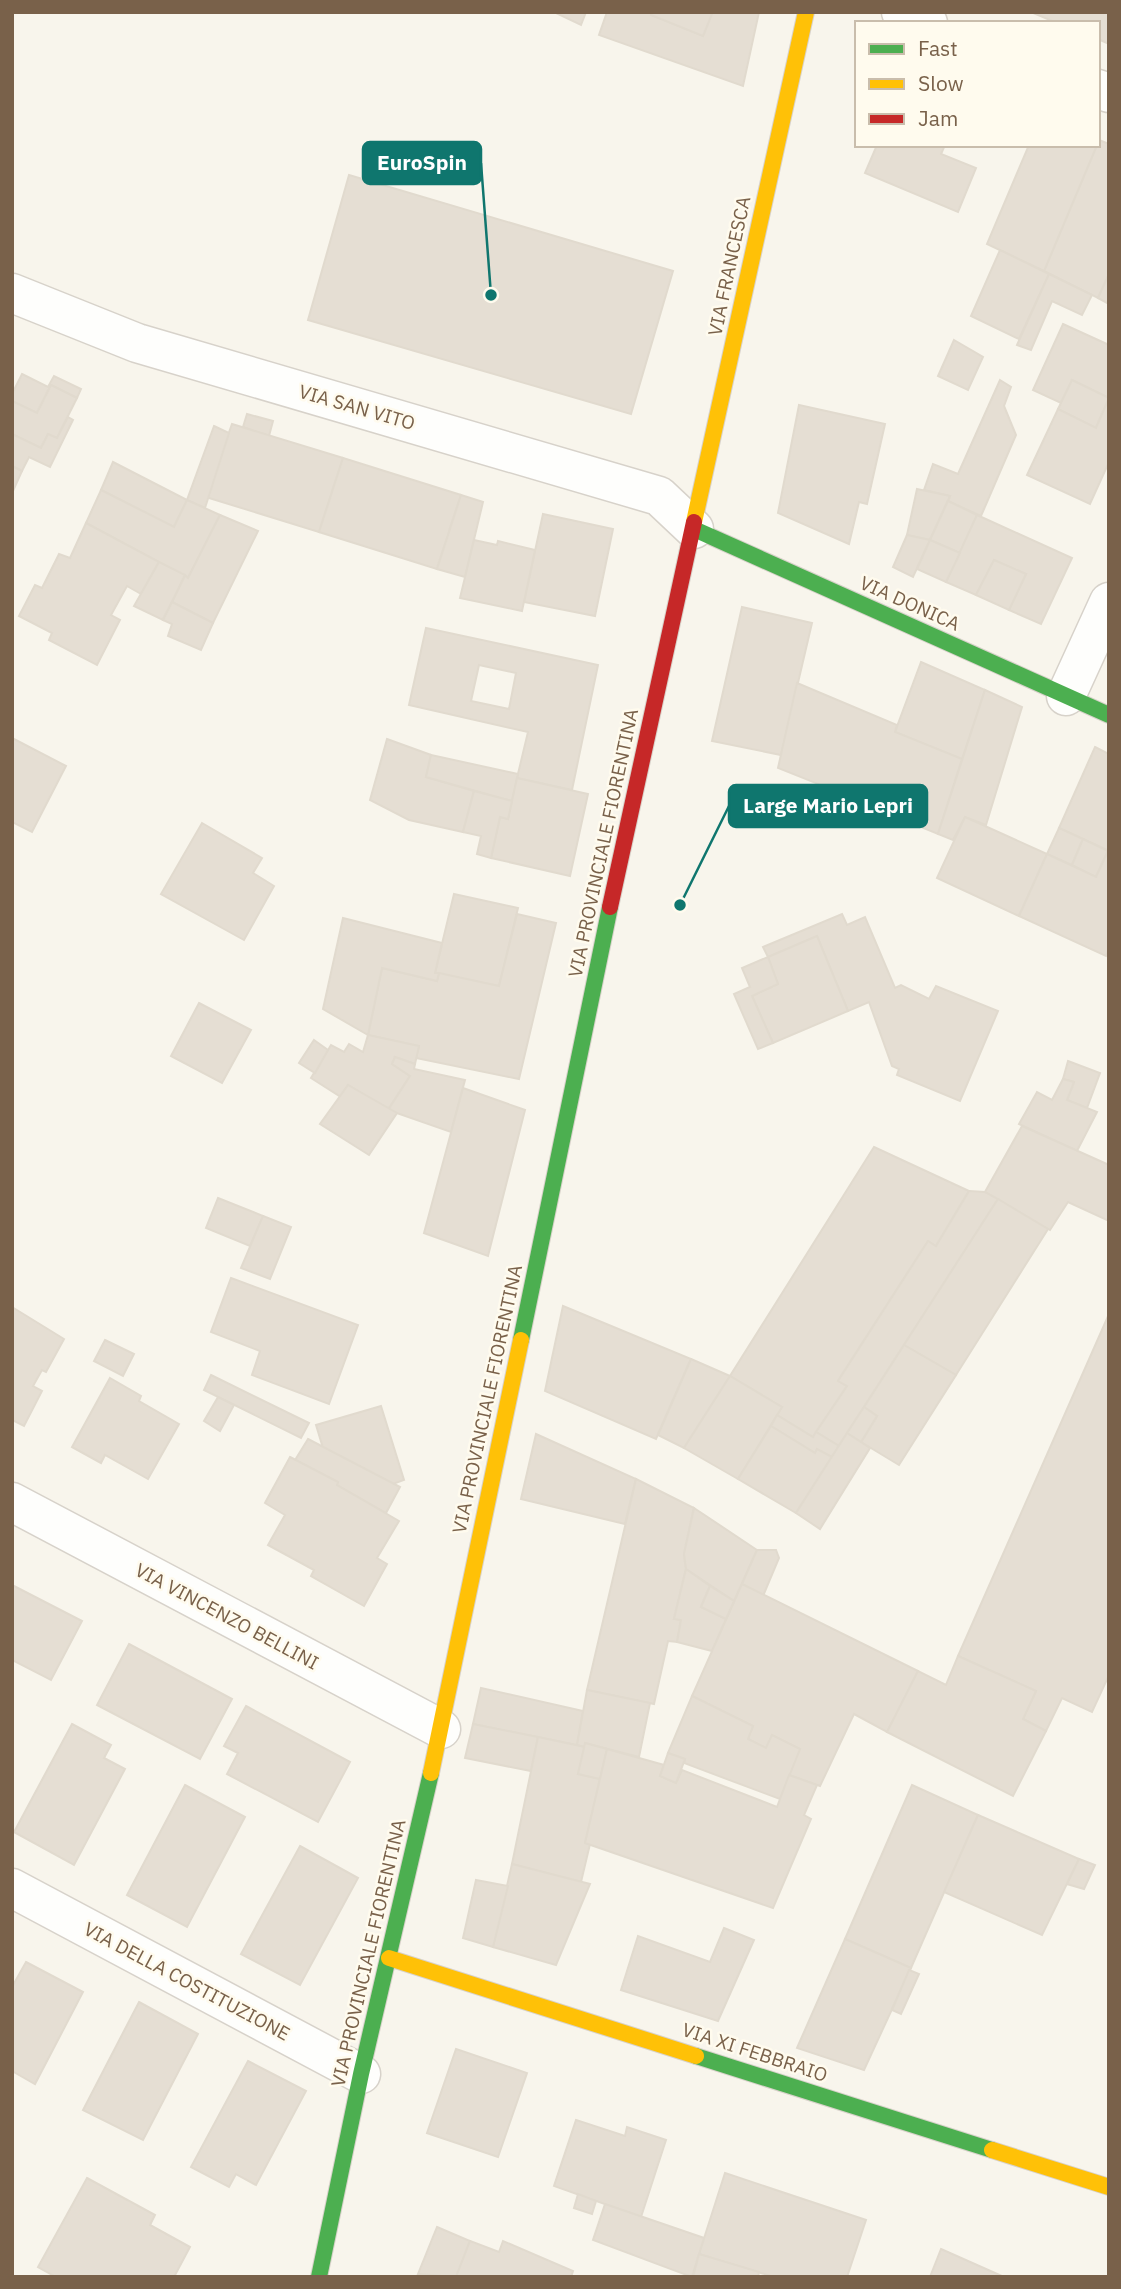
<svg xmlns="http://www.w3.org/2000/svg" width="1121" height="2289" viewBox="0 0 1121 2289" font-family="'IBM Plex Sans',sans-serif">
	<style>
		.building { fill: #e5ded3; stroke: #e1dace; stroke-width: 2; fill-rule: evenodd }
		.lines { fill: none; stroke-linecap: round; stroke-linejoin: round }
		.street-casing { stroke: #d7d2ca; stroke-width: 41 }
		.fast-casing { stroke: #d8d2ca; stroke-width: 18 }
		.slow-casing { stroke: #d8d2ca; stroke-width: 18 }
		.jam-casing { stroke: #d8d2ca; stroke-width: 18 }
		.street { stroke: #fefefc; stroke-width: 38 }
		.fast { stroke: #4caf50; stroke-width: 16 }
		.slow { stroke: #ffc107; stroke-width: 16 }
		.jam { stroke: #c62828; stroke-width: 16 }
		.labels { text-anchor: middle; stroke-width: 5; stroke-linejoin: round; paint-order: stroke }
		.street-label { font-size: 19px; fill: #79614a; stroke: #fffbee }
		.leader { fill: none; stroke: #0f766e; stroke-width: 2.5 }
		.callout-dot { fill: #0f766e; stroke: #fffbee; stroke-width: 2.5 }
		.callout { fill: #0f766e; stroke: #0f766e; stroke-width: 2.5 }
		.callout-label { font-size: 21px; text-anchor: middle; font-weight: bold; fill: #fff }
	</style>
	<rect width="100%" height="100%" fill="#f8f5ec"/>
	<g class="building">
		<path d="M554 12H586L581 25Z"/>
		<path d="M607 12H652L651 15 703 36 712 12H759L743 86 599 35Z"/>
		<path d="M652 12H708L712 14 703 36 651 15Z"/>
		<path d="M1031 12H1109V44L1098 39V23H1057Z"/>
		<path d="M1099 140 1109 144V274L1098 298 1044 271Z"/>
		<path d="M877 145H945L941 154 976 168 958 212 865 173Z"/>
		<path d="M1029 145H1097L1044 271 987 244Z"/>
		<path d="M349 175 673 271 631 414 308 320Z"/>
		<path d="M1000 250 1049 274 1019 339 971 316Z"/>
		<path d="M1049 274 1092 295 1082 315 1052 301 1031 350 1017 345Z"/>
		<path d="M1109 274V304L1098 298Z"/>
		<path d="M1063 324 1109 345V398L1072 380 1061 403 1033 390Z"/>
		<path d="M954 340 983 357 968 390 938 376Z"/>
		<path d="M22 374 48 387 54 376 81 389 77 398 51 385 37 413 12 401V394Z"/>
		<path d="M1000 380 1011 387 1004 406 1016 435 981 516 948 501 950 496 924 490 933 464 958 474Z"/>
		<path d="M1072 380 1109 398 1096 428 1058 409Z"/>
		<path d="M51 385 77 398 57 438 48 434 41 448 12 434V401L37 413Z"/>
		<path d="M1109 398V462L1090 504 1027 475 1058 409 1096 428Z"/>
		<path d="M799 405 885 424 867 504 859 502 849 544 778 513Z"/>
		<path d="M247 414 273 421 269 436 243 427Z"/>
		<path d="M68 417 73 420 50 467 29 457 22 471 12 466V434L41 448 48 434 57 438Z"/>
		<path d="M232 424 343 458 319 532 206 497Z"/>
		<path d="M214 426 229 433 205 508 187 500Z"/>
		<path d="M343 458 461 495 437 569 319 532Z"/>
		<path d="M113 462 187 500 174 527 101 490Z"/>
		<path d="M12 466 22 471 13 491 12 490Z"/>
		<path d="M917 489 950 496 930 540 907 535Z"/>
		<path d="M101 490 174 527 187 500 220 515 188 578 86 523Z"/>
		<path d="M461 495 483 502 465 577 437 569Z"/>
		<path d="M948 501 977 515 960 553 930 540Z"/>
		<path d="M543 514 613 529 595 616 524 602Z"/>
		<path d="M220 515 258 531 213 623 172 602 185 575 188 578Z"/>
		<path d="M977 515 1072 558 1041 624 1009 610 1026 574 994 560 976 595 946 582Z"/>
		<path d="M86 523 159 562 141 594 127 586 111 615 120 620 97 665 49 640 52 633 19 616 35 585 42 588 59 554 70 558Z"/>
		<path d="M907 535 930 540 913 577 893 567Z"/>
		<path d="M474 540 497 545 498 541 535 550 522 611 460 598Z"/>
		<path d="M930 540 960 553 946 582 917 569Z"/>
		<path d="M994 560 1026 574 1009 610 976 595Z"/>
		<path d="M159 562 185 575 163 620 134 606Z"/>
		<path d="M172 602 213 623 201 650 168 636 172 624 163 620Z"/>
		<path d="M742 607 812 623 781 755 712 741Z"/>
		<path d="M426 628 598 665 572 790 517 778 528 732 409 705ZM479 665 516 673 509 709 471 701Z"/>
		<path d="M921 662 985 690 962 759 895 732Z"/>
		<path d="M797 683 897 725 895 732 962 759 938 834 882 811 876 820 838 804 841 793 778 768Z"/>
		<path d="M985 690 1022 707 986 825 965 817 953 840 938 834Z"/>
		<path d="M12 738 66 766 32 832 12 822Z"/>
		<path d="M387 739 431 755 426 777 474 791 463 832 409 820 370 800Z"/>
		<path d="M1095 747 1109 754V851L1059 828Z"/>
		<path d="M431 755 518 774 512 801 426 777Z"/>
		<path d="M517 778 588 794 570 876 491 858 500 817 508 819Z"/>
		<path d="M474 791 512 801 508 819 500 817 491 858 477 854 481 836 463 832Z"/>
		<path d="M965 817 1047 854 1019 916 937 878Z"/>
		<path d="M202 823 262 858 253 873 274 886 244 940 161 894Z"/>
		<path d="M1059 828 1083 839 1072 865 1047 854Z"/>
		<path d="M1083 839 1108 851 1096 877 1072 865Z"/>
		<path d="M1108 851 1109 949 1106 956 1019 916 1047 854 1096 877Z"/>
		<path d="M454 894 518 908 499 986 435 973Z"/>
		<path d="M517 914 556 923 519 1079 416 1058 419 1046 368 1035 382 968 437 981 439 973 499 986Z"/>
		<path d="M842 914 847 925 865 917 895 988 901 985 929 999 936 986 998 1011 960 1101 897 1075 899 1069 892 1066 869 1002 848 1011 817 936 768 957 763 947Z"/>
		<path d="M343 918 442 943 435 973H439L437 981 382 968 368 1035 323 1009Z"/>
		<path d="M817 936 848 1011 773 1043 752 996 778 984 768 957Z"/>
		<path d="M768 957 778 984 752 996 773 1043 758 1049 734 994 750 987 742 968Z"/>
		<path d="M199 1003 251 1030 222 1083 171 1056Z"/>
		<path d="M368 1035 419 1046 415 1064 395 1057 392 1064 410 1076 388 1110 348 1085 341 1097 311 1078 331 1045 344 1052 349 1044 363 1052Z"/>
		<path d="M314 1040 328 1050 315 1073 299 1063Z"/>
		<path d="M395 1057 415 1064 414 1069 465 1080 451 1132 388 1110 410 1076 392 1064Z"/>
		<path d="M1068 1061 1100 1073 1087 1108 1067 1100 1074 1082 1063 1079Z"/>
		<path d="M1063 1079 1074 1082 1067 1100 1097 1112 1077 1151 1019 1124 1037 1092 1052 1100Z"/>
		<path d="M348 1085 397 1113 369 1155 320 1124Z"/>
		<path d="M463 1088 525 1110 488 1256 424 1233Z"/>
		<path d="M1022 1126 1109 1165V1221L1068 1202 1050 1230 985 1192Z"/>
		<path d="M874 1147 969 1191 936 1246 928 1241 838 1381 847 1386 813 1437 777 1415 782 1407 730 1376Z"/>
		<path d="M969 1191 985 1192 998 1199 839 1446 816 1432 847 1386 838 1381 928 1241 936 1246Z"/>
		<path d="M218 1198 263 1216 250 1246 206 1228Z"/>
		<path d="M998 1199 1048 1229 956 1375 904 1345Z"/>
		<path d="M263 1216 291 1227 270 1279 241 1268Z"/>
		<path d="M231 1278 358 1325 329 1404 252 1375 260 1351 211 1332Z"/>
		<path d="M563 1306 691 1359 656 1439 545 1391Z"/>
		<path d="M12 1307 64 1339 46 1372 42 1370 33 1386 42 1391 24 1426 12 1420Z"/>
		<path d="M1109 1314V1675L1092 1712 1062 1698 1046 1731 1023 1719 1036 1691 958 1656Z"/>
		<path d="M105 1340 134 1354 123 1376 94 1361Z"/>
		<path d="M904 1345 956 1375 899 1465 861 1442 877 1416 864 1407Z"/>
		<path d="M691 1359 730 1376 684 1448 658 1435Z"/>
		<path d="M211 1375 309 1423 301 1438 204 1390Z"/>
		<path d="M730 1376 782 1407 738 1479 684 1448Z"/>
		<path d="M110 1378 141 1396 139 1401 179 1424 148 1479 105 1455 101 1463 72 1447Z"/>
		<path d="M218 1397 234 1405 220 1431 204 1421Z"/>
		<path d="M381 1406 404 1480 393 1484 323 1448 316 1425Z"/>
		<path d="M864 1407 877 1416 861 1442 847 1433Z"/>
		<path d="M777 1415 813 1437 816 1432 839 1446 832 1457 817 1449 815 1453 771 1426Z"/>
		<path d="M771 1426 815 1453 817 1449 832 1457 796 1513 738 1479Z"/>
		<path d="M847 1433 870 1448 820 1529 796 1513Z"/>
		<path d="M536 1434 636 1479 625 1524 521 1499Z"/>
		<path d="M308 1439 400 1487 386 1513 337 1485 338 1482 295 1460Z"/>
		<path d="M290 1457 338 1482 337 1485 399 1521 377 1558 387 1564 364 1606 311 1576 314 1570 268 1545 285 1515 265 1503Z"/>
		<path d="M636 1479 694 1508 684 1554 686 1569 674 1619 681 1620 677 1642 668 1641 654 1704 587 1690Z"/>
		<path d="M694 1508 757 1550 734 1601 686 1569 684 1554Z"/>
		<path d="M757 1550H776L779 1558 763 1596 742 1584Z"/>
		<path d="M686 1569 710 1586 701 1607 726 1619 712 1651 677 1642 681 1620 674 1619Z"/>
		<path d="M742 1584 918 1671 887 1732 854 1714 820 1786 789 1775 800 1749 772 1735 766 1748 748 1739 753 1726 692 1696Z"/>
		<path d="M12 1585 82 1621 51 1680 12 1660Z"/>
		<path d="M710 1586 734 1601 726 1619 701 1607Z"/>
		<path d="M129 1644 232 1699 200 1759 97 1705Z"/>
		<path d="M958 1656 1036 1691 1023 1719 1046 1731 1013 1796 887 1732 918 1671 946 1685Z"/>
		<path d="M481 1688 583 1711 577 1745 473 1724Z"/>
		<path d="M587 1690 650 1703 639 1757 585 1743V1747L577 1745Z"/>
		<path d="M692 1696 753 1726 748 1739 766 1748 772 1735 800 1749 780 1799 684 1763 685 1759 668 1753Z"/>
		<path d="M246 1706 350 1762 318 1822 227 1774 238 1753 224 1746Z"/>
		<path d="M72 1724 111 1745 104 1758 125 1769 74 1865 14 1832Z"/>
		<path d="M473 1724 538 1737 531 1771 465 1758Z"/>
		<path d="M538 1737 585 1747 578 1774 600 1779 585 1843 590 1844 581 1882 512 1864Z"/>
		<path d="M585 1743 607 1749 600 1779 578 1774Z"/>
		<path d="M607 1749 664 1765 660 1776 676 1783 682 1770 777 1807 789 1775 817 1785 804 1815 811 1819 773 1908 585 1843Z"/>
		<path d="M668 1753 685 1759 676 1783 660 1776Z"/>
		<path d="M185 1785 245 1817 187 1927 127 1895Z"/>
		<path d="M912 1785 978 1815 911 1968 845 1939Z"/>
		<path d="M978 1815 1079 1859 1042 1935 944 1892Z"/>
		<path d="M300 1846 358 1878 300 1985 241 1954Z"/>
		<path d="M1079 1859 1095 1865 1084 1889 1067 1884Z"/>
		<path d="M512 1864 590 1884 556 1965 493 1947Z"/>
		<path d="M476 1880 508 1886 493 1947 463 1938Z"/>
		<path d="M724 1928 754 1940 718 2021 621 1990 638 1936 710 1962Z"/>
		<path d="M845 1939 911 1968 864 2070 797 2048Z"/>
		<path d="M26 1962 83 1992 35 2084 12 2071V1987Z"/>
		<path d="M909 1970 919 1974 901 2014 892 2010Z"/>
		<path d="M139 2002 198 2034 143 2140 83 2110Z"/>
		<path d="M456 2049 527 2073 498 2157 427 2133Z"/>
		<path d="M248 2061 306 2091 256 2185 236 2174 229 2187 191 2167Z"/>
		<path d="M576 2120 625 2136 627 2127 666 2140 641 2217 554 2186Z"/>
		<path d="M725 2173 866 2220 847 2277H774L699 2254Z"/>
		<path d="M87 2178 155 2215 150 2225 190 2247 174 2277H56L38 2267Z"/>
		<path d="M578 2194 596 2201 592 2214 574 2208Z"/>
		<path d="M605 2204 704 2238 692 2277 593 2240Z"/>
		<path d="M437 2227 470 2241 456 2277 418 2274Z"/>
		<path d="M470 2241 499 2252 503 2241 573 2271 571 2277H456Z"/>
		<path d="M941 2249 1004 2277H930Z"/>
		<path d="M699 2254 759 2272 758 2277H693Z"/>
	</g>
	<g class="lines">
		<g class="street-casing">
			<g id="street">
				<path d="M901 12 928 23"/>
				<path d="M1098 89 1109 93"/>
				<path d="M12 293 137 343 659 496 694 529"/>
				<path d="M1066 696 1109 602"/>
				<path d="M12 1502 441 1729"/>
				<path d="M12 1888 361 2074"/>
			</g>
		</g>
		<g class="fast-casing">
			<g id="fast">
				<path d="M694 529 1109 715"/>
				<path d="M521 1340 610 907"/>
				<path d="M696 2056 992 2150"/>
				<path d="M319 2277 361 2074 431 1773"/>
			</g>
		</g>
		<g class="slow-casing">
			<g id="slow">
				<path d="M694 522 806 12"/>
				<path d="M431 1773 521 1340"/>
				<path d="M389 1958 696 2056"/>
				<path d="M992 2150 1109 2187"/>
			</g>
		</g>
		<g class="jam-casing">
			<path id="jam" d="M610 907 694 522"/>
		</g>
		<use href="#street" class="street"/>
		<use href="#fast" class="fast"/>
		<use href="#slow" class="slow"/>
		<use href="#jam" class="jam"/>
	</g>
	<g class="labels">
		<g class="street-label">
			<text transform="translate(729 266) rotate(-78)" y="7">VIA FRANCESCA</text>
			<text transform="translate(357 407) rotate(16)" y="7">VIA SAN VITO</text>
			<text transform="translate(910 603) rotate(24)" y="7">VIA DONICA</text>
			<text transform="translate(603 843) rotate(-78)" y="7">VIA PROVINCIALE FIORENTINA</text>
			<text transform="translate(487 1399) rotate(-78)" y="7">VIA PROVINCIALE FIORENTINA</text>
			<text transform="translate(227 1616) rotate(28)" y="7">VIA VINCENZO BELLINI</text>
			<text transform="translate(368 1953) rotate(-77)" y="7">VIA PROVINCIALE FIORENTINA</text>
			<text transform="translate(187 1981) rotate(28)" y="7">VIA DELLA COSTITUZIONE</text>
			<text transform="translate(755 2052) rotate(18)" y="7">VIA XI FEBBRAIO</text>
		</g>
	</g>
	<path class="leader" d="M491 295L481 163M680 905L729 806"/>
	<g class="callout-dot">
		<circle cx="491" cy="295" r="7"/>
		<circle cx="680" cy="905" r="7"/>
	</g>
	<g class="callout">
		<rect x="363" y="142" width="118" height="42" rx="7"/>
		<rect x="729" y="785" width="198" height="42" rx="7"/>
	</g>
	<g class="callout-label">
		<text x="422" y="170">EuroSpin</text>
		<text x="828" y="813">Large Mario Lepri</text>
	</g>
	<rect width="1121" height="2289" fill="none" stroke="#79614a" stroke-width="28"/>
	<rect x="855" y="21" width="245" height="126" fill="#fffbee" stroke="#c9bdac" stroke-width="2"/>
	<rect x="869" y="44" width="35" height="10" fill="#4caf50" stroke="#c9bdac" stroke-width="2"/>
	<text x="918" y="56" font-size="21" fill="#79614a">Fast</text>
	<rect x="869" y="79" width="35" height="10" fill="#ffc107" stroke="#c9bdac" stroke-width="2"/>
	<text x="918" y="91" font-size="21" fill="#79614a">Slow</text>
	<rect x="869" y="114" width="35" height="10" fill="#c62828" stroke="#c9bdac" stroke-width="2"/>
	<text x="918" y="126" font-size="21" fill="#79614a">Jam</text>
</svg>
